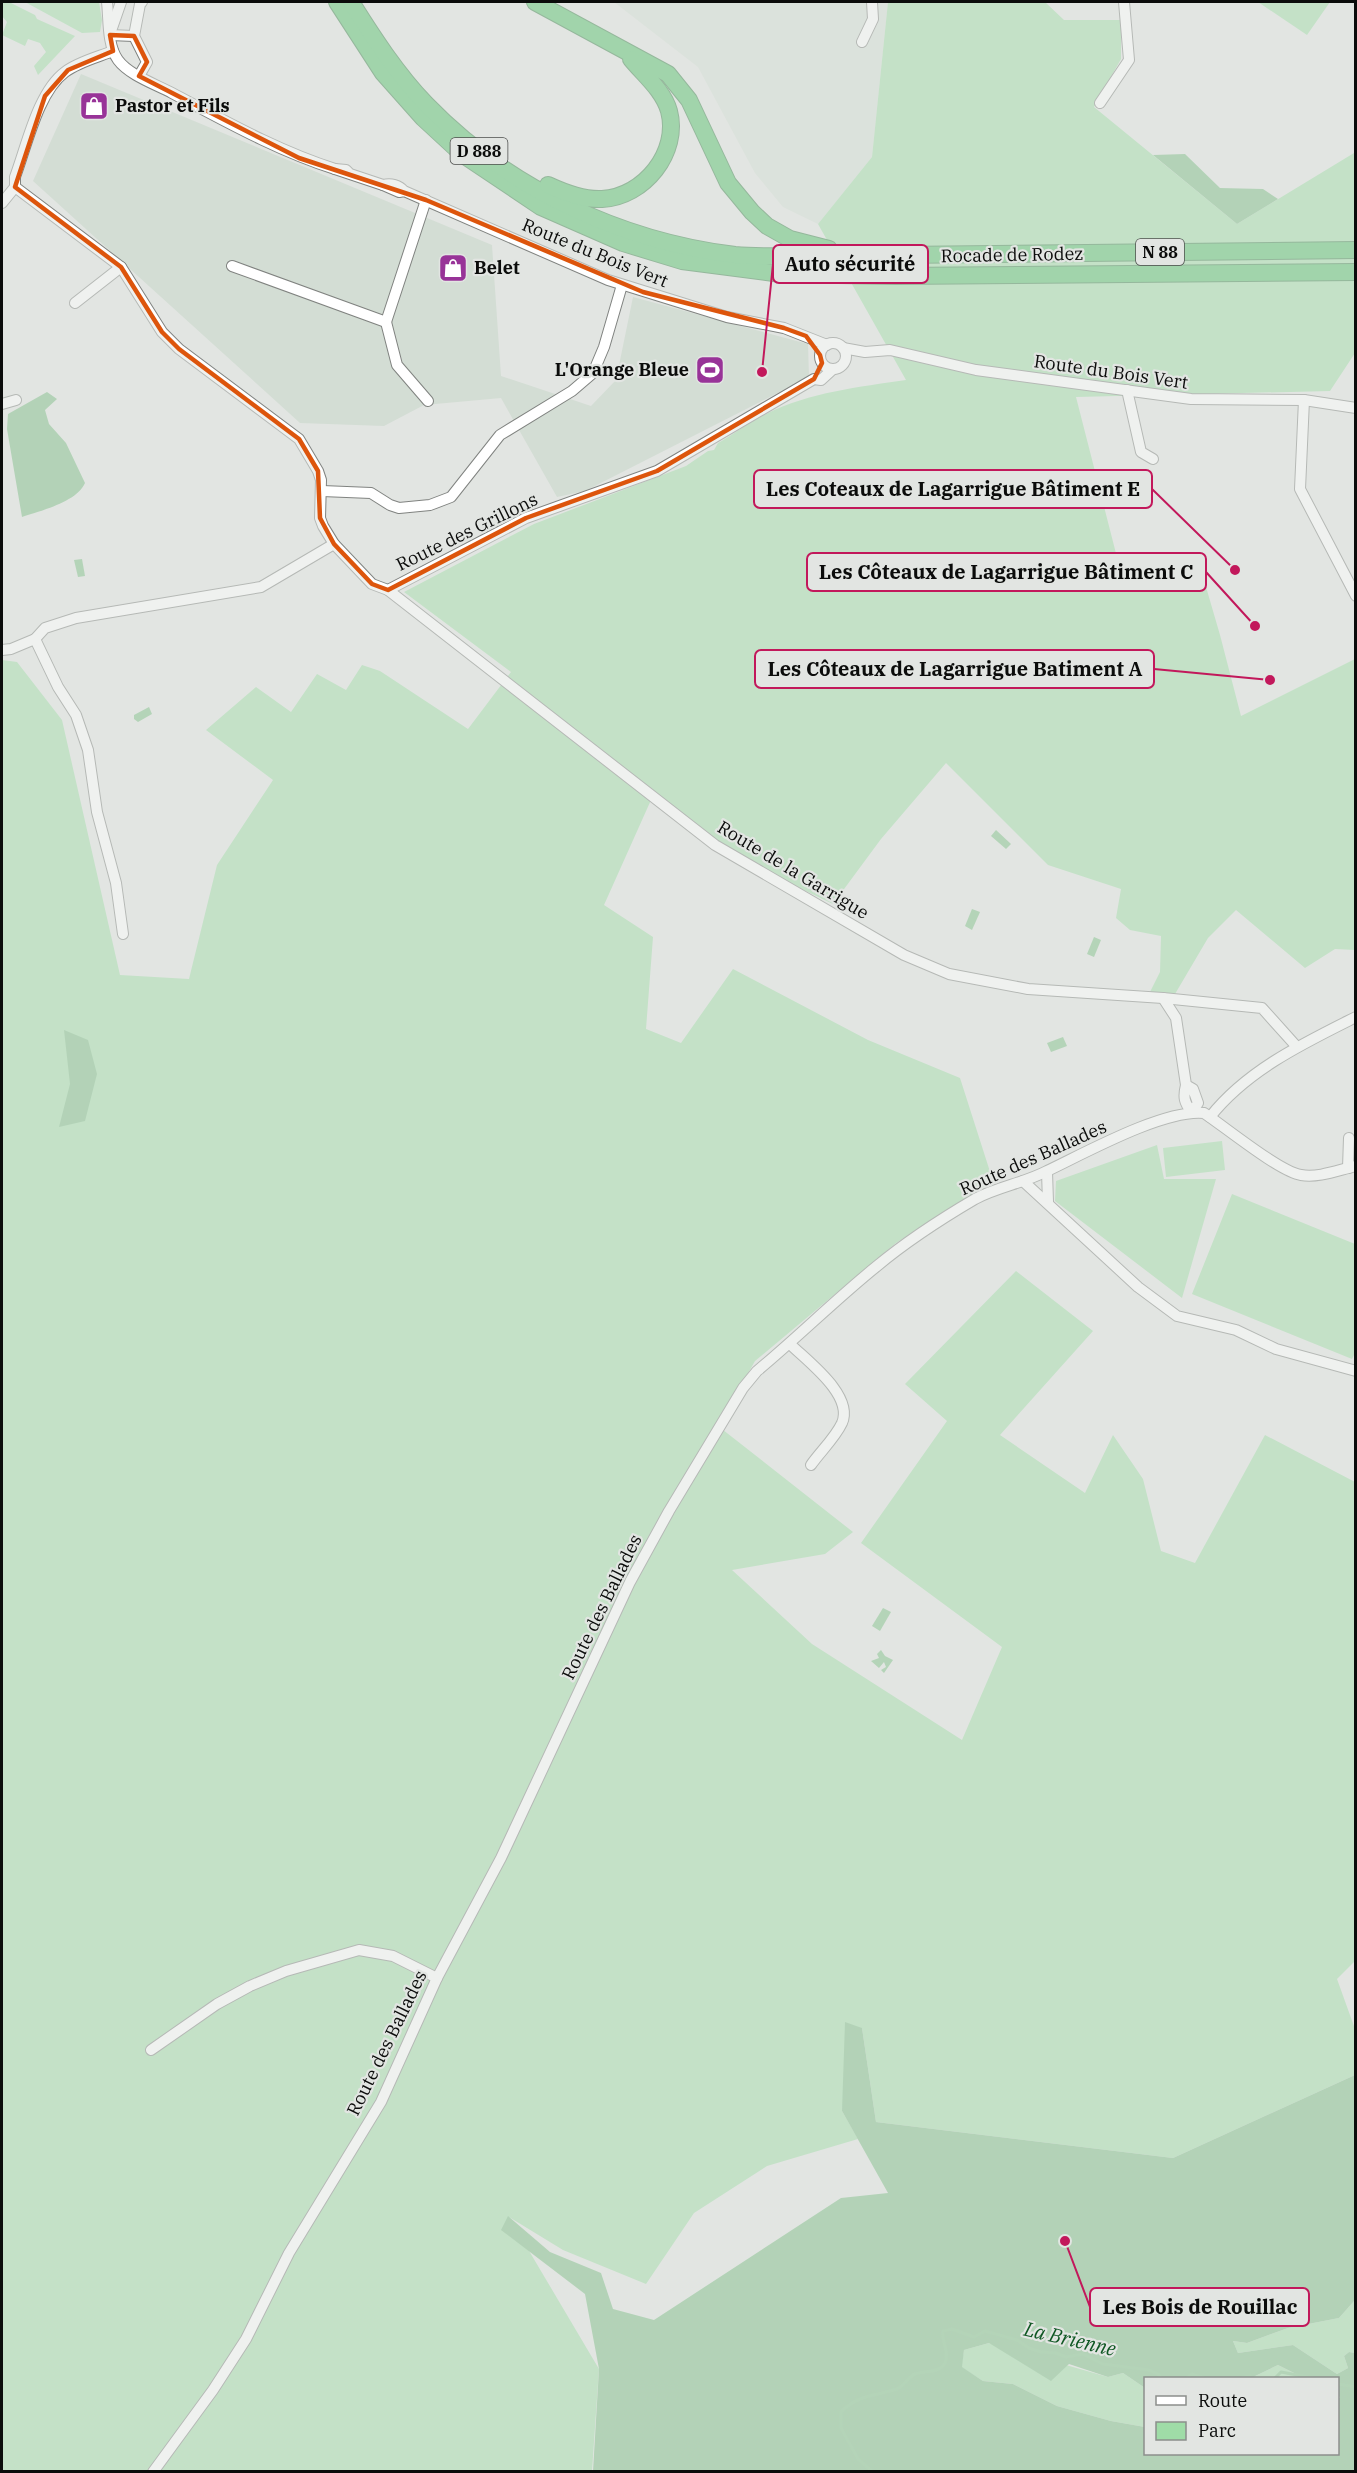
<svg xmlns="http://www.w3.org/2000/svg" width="1357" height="2473" viewBox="0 0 1357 2473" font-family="'IBM Plex Serif',serif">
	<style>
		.built { fill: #d3ddd4 }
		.green { fill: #9fdca7 }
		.forest { fill: #7bbb84; fill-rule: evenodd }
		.water { fill: #7dbe86 }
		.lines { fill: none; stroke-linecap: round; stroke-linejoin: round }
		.stream { stroke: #7dbe86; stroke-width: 3 }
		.minor-casing { stroke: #808380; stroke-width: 12 }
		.highway-casing { stroke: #398048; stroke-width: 18 }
		.minor { stroke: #fff; stroke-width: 10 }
		.highway { stroke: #52be69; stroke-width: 16 }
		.marked { fill: none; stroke: #dd550c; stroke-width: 4.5; stroke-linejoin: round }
		.labels { text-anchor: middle; stroke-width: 4.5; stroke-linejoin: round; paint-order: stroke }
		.shield { fill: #e2e5e2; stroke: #4c4d4c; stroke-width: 1.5 }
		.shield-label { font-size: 16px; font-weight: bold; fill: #0b0c0b }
		.poi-label { font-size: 18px; font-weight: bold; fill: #0b0c0b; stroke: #e2e5e2; text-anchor: start }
		.street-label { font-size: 18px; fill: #0b0c0b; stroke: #e2e5e2 }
		.water-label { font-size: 20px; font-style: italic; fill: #0f5723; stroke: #e2e5e2 }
		.leader { fill: none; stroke: #c2185b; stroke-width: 2 }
		.callout-dot { fill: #c2185b; stroke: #e2e5e2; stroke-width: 2 }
		.callout { fill: #e2e5e2; stroke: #c2185b; stroke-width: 2 }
		.callout-label { font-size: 20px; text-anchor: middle; font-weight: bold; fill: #0b0c0b }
	</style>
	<rect width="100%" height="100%" fill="#e2e5e2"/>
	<g class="built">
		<path d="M614 2H888L872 157 818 224 783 207 755 173 698 67Z"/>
		<path d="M81 74 492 245 501 376 591 406 616 380 633 297 808 344 809 377 585 491 557 497 501 398 424 405 384 426 300 423 33 181Z"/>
	</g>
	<g class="green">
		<path d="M2 2H9L35 15 37 19 75 36 38 75 34 66 46 52 40 43 28 39 25 46 2 35 7 22 2 16Z"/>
		<path d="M25 2H99L102 20 100 32 82 33Z"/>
		<path d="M888 2H1045L1064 20H1121V59L1094 107 1237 224 1354 153 1355 155V353L1330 391 1076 397 1121 573 1197 556 1220 635 1241 716 1355 659V950L1335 949 1305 968 1236 910 1208 938 1175 994 1150 992 1160 972 1161 936 1130 930 1116 918 1121 889 1048 865 946 763 881 839 833 904 718 849 651 800 604 905 653 937 646 1029 681 1043 733 969 868 1040 960 1078 993 1181 896 1243 755 1361 718 1426 853 1532 825 1554 732 1570 812 1644 962 1740 1002 1647 861 1543 947 1421 905 1384 1016 1271 1093 1331 1000 1435 1085 1493 1113 1435 1143 1479 1161 1551 1195 1563 1265 1435 1355 1482 1356 1960 1337 1979 1355 2029V2075L1173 2158 876 2122 862 2028 842 2111 858 2139 767 2166 694 2213 646 2284 563 2250 509 2217 599 2369 592 2471 2 2472V660L17 662 62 720 120 975 189 979 217 865 273 780 206 730 256 687 291 712 317 674 346 690 362 665 380 671 468 729 511 672 404 592 534 524 686 466 708 451 714 450 718 443C734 434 749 422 766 414 810 392 859 387 906 380L818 224 872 157Z"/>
		<path d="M1258 2H1330L1307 35Z"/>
		<path d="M1222 1141 1225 1170 1166 1177 1163 1148Z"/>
		<path d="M1157 1145 1164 1179H1216L1182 1298 1055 1201 1056 1181Z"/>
		<path d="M1232 1194 1355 1244 1356 1351 1352 1359 1192 1294Z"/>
		<path d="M1355 2300V2353L1349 2352 1344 2356 1348 2368 1337 2374 1293 2345 1238 2353 1233 2341 1247 2343 1288 2328 1339 2318Z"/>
		<path d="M989 2343 1108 2377 1123 2373 1145 2388V2427L1111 2421 1057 2406 1013 2384 983 2381 961 2367 964 2350Z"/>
		<path d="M1278 2365 1304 2378H1251Z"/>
	</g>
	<g class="forest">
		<path d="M1185 154 1220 188 1263 189 1278 199 1237 224 1153 155Z"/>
		<path d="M47 392 57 399 45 410 49 424 66 443 85 483C77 502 40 511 22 517L7 429 8 414Z"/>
		<path d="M64 1030 88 1040 97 1074 85 1121 59 1127 70 1084Z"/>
		<path d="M845 2022 862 2028 876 2122 1173 2158 1355 2075V2300L1339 2318 1288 2328 1247 2343 1233 2341 1238 2353 1293 2345 1337 2374 1348 2368 1344 2356 1349 2352 1355 2353V2471H593L599 2369 585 2294 501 2230 508 2216 550 2252 601 2273 613 2309 654 2320 841 2198 888 2193 842 2111ZM989 2343 1051 2381 1069 2364 1108 2377 1123 2373 1145 2388 1146 2378H1251L1278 2365 1304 2378H1338V2396L1340 2397 1338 2399V2454H1146L1145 2427 1111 2421 1057 2406 1013 2384 983 2381 962 2367 964 2350Z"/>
	</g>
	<g class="water">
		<path d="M82 559 85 576 78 577 74 560Z"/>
		<path d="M149 707 152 714 138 722 134 719V715Z"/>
		<path d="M996 830 1011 844 1006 849 991 836Z"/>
		<path d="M972 909 980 912 972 930 965 926Z"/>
		<path d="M1094 937 1101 940 1094 957 1087 954Z"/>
		<path d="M1063 1037 1067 1046 1051 1052 1047 1043Z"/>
		<path d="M883 1608 891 1612 880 1631 872 1626Z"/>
		<path d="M881 1650 885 1656 893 1660 884 1673 881 1670 886 1667 884 1662 879 1668 871 1661 879 1658 877 1654Z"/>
	</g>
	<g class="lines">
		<g class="stream">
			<path d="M1187 2378 1192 2374 1204 2378"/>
			<path d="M1240 2378 1250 2376 1254 2378"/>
			<path d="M1275 2378 1281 2372 1313 2378"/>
			<path d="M1338 2384 1356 2387"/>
			<path d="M873 2472 858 2459 841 2428V2412C859 2394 875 2396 897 2389 904 2386 908 2377 915 2374 925 2370 939 2374 945 2363 950 2352 941 2341 943 2331L952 2329 974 2337 985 2331 1017 2340 1029 2348 1041 2352 1056 2353 1066 2357 1083 2354 1103 2364 1149 2370 1158 2374 1161 2378"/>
		</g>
		<g class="minor-casing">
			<g id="minor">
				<path d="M107 2C109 19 107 45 118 60 129 75 155 84 172 93 225 121 278 151 335 169"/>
				<path d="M112 28 121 2"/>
				<path d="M110 35 134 36"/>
				<path d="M862 42 873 19 872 2"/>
				<path d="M139 76 147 62 134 36 140 4 142 2"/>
				<path d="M1100 103 1129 60 1124 2"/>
				<path d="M349 173 346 170 335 169 383 185"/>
				<path d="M15 187 121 267 162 332 179 349 299 439 318 471 321 480 320 518 323 526 334 544 372 584 388 590 526 518 657 471 814 379 821 380 833 369"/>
				<path d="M404 191 399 192 383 185C391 183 399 185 404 191L608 280 727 317 784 328 827 345"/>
				<path d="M2 203 15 187V177C27 145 38 92 65 72 78 62 98 57 113 51"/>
				<path d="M232 266 386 322 426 200"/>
				<path d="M75 303 121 267"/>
				<path d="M386 322 397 365 428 401"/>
				<circle cx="833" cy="356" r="13"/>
				<path d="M843 348 865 352 890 350 976 370 1191 399 1304 400 1356 408"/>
				<path d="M1127 390 1141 452 1153 459"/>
				<path d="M1304 400 1300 489 1356 596"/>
				<path d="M2 404 16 400"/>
				<path d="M322 491 371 493 390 505 399 508 430 505 451 497 500 435 572 391 593 373 604 347 622 285"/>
				<path d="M388 590 715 845 904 955 949 974 1028 989 1163 998 1262 1008 1297 1047"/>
				<path d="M35 639 58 687 76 715 88 750 97 812 116 883 123 934"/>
				<path d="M2 650 11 649 35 639 45 628 76 618 261 587 334 544"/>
				<path d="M1163 998 1176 1018 1186 1085C1183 1097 1184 1103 1192 1112L1198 1103 1193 1089 1186 1085"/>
				<path d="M1210 1117C1247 1070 1304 1043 1356 1017"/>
				<path d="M1348 1168 1349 1138"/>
				<path d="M1047 1172 1048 1202"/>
				<path d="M1023 1181 1138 1287 1177 1316 1236 1330 1276 1349 1356 1371"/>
				<path d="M790 1344C807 1361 854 1395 842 1423 835 1438 820 1452 811 1465"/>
				<path d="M151 2050 217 2004 250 1986 286 1971 359 1950 393 1956 437 1978"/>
				<path d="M153 2472 213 2390 246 2339 289 2253 381 2102 437 1978 501 1858 630 1582 669 1511 743 1388 757 1371C798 1337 836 1299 877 1266 907 1241 941 1219 975 1199 997 1187 1024 1183 1047 1171 1085 1153 1164 1109 1204 1113 1225 1127 1280 1172 1301 1175 1319 1178 1338 1170 1356 1166"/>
			</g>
		</g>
		<g class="highway-casing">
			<g id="highway">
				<path d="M337 2 383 73 423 118 462 154 541 207 623 243 682 261 781 274 896 276 1356 272"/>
				<path d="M351 2C373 37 397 74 426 104 507 188 620 241 735 255 757 257 781 256 803 256L1356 250"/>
				<path d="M535 2 668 74 689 100 728 183 752 212 767 226 790 239 829 249"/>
				<path d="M548 185C563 192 585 200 602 199 644 197 680 152 669 111 663 90 644 75 631 59"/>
			</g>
		</g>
		<use href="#minor" class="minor"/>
		<use href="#highway" class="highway"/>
	</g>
	<path d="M0 0H1357V2473H0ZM110 35 134 36 147 62 139 76 299 158 426 200 643 292 784 328 806 336 820 355 822 363 814 379 657 471 526 518 388 590 372 584 334 544 320 518 318 471 299 439 179 349 162 332 121 267 15 187 45 96 68 70 113 51Z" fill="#e2e5e2" fill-opacity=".55" fill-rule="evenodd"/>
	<path class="marked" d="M110 35 134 36 147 62 139 76 299 158 426 200 643 292 784 328 806 336 820 355 822 363 814 379 657 471 526 518 388 590 372 584 334 544 320 518 318 471 299 439 179 349 162 332 121 267 15 187 45 96 68 70 113 51Z"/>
	<defs>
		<g id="shop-square" transform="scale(1.5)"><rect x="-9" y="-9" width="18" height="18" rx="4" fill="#983398" stroke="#e2e5e2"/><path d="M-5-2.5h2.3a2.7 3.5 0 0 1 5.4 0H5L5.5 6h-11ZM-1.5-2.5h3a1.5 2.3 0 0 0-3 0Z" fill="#fff"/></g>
		<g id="stadium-square" transform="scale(1.5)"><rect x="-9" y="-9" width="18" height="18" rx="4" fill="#983398" stroke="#e2e5e2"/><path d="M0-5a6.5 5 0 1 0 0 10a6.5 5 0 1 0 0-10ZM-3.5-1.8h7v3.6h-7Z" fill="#fff"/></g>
	</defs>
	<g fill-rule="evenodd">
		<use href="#shop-square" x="94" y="106"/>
		<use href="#shop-square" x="453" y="268"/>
		<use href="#stadium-square" x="710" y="370"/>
	</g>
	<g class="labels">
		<g class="shield">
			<rect x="450.5" y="138" width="57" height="26" rx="4.5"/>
			<rect x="1136" y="239" width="48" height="26" rx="4.5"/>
		</g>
		<g class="shield-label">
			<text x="479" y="157">D 888</text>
			<text x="1160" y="258">N 88</text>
		</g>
		<g class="poi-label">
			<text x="115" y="112">Pastor et Fils</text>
			<text x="474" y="274">Belet</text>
			<text x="689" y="376" text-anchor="end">L'Orange Bleue</text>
		</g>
		<g class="street-label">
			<text transform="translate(595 253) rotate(22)" y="6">Route du Bois Vert</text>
			<text transform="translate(1012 255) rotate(-1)" y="6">Rocade de Rodez</text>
			<text transform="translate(1111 372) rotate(8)" y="6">Route du Bois Vert</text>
			<text transform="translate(467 532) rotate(-26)" y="6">Route des Grillons</text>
			<text transform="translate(793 870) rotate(31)" y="6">Route de la Garrigue</text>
			<text transform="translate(1033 1158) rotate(-24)" y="6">Route des Ballades</text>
			<text transform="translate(602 1607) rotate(-64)" y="6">Route des Ballades</text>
			<text transform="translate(387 2043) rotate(-64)" y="6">Route des Ballades</text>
		</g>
		<g class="water-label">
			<text transform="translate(1070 2339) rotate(13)" y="7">La Brienne</text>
		</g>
	</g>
	<path class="leader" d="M762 372L773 264M1235 570L1152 489M1255 626L1206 572M1270 680L1154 669M1065 2241L1090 2307"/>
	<g class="callout-dot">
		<circle cx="762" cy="372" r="6"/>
		<circle cx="1235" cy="570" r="6"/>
		<circle cx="1255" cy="626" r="6"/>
		<circle cx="1270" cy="680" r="6"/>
		<circle cx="1065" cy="2241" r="6"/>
	</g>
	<g class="callout">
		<rect x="773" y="245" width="155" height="38" rx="6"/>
		<rect x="754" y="470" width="398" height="38" rx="6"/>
		<rect x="807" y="553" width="399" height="38" rx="6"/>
		<rect x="755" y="650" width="399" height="38" rx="6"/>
		<rect x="1090" y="2288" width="219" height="38" rx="6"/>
	</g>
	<g class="callout-label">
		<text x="850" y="271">Auto sécurité</text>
		<text x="953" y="496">Les Coteaux de Lagarrigue Bâtiment E</text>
		<text x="1006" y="579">Les Côteaux de Lagarrigue Bâtiment C</text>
		<text x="955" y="676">Les Côteaux de Lagarrigue Batiment A</text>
		<text x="1200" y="2314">Les Bois de Rouillac</text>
	</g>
	<rect width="1357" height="2473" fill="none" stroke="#0b0c0b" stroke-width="6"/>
	<rect x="1144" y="2377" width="195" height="78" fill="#e2e5e2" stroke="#8c8e8c" stroke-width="1.5"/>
	<rect x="1156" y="2396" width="30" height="9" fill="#ffffff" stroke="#8c8e8c" stroke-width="1.5"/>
	<text x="1198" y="2407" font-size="18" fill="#0b0c0b">Route</text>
	<rect x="1156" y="2422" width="30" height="18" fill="#9fdca7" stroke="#8c8e8c" stroke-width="1.5"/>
	<text x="1198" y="2437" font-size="18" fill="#0b0c0b">Parc</text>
</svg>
